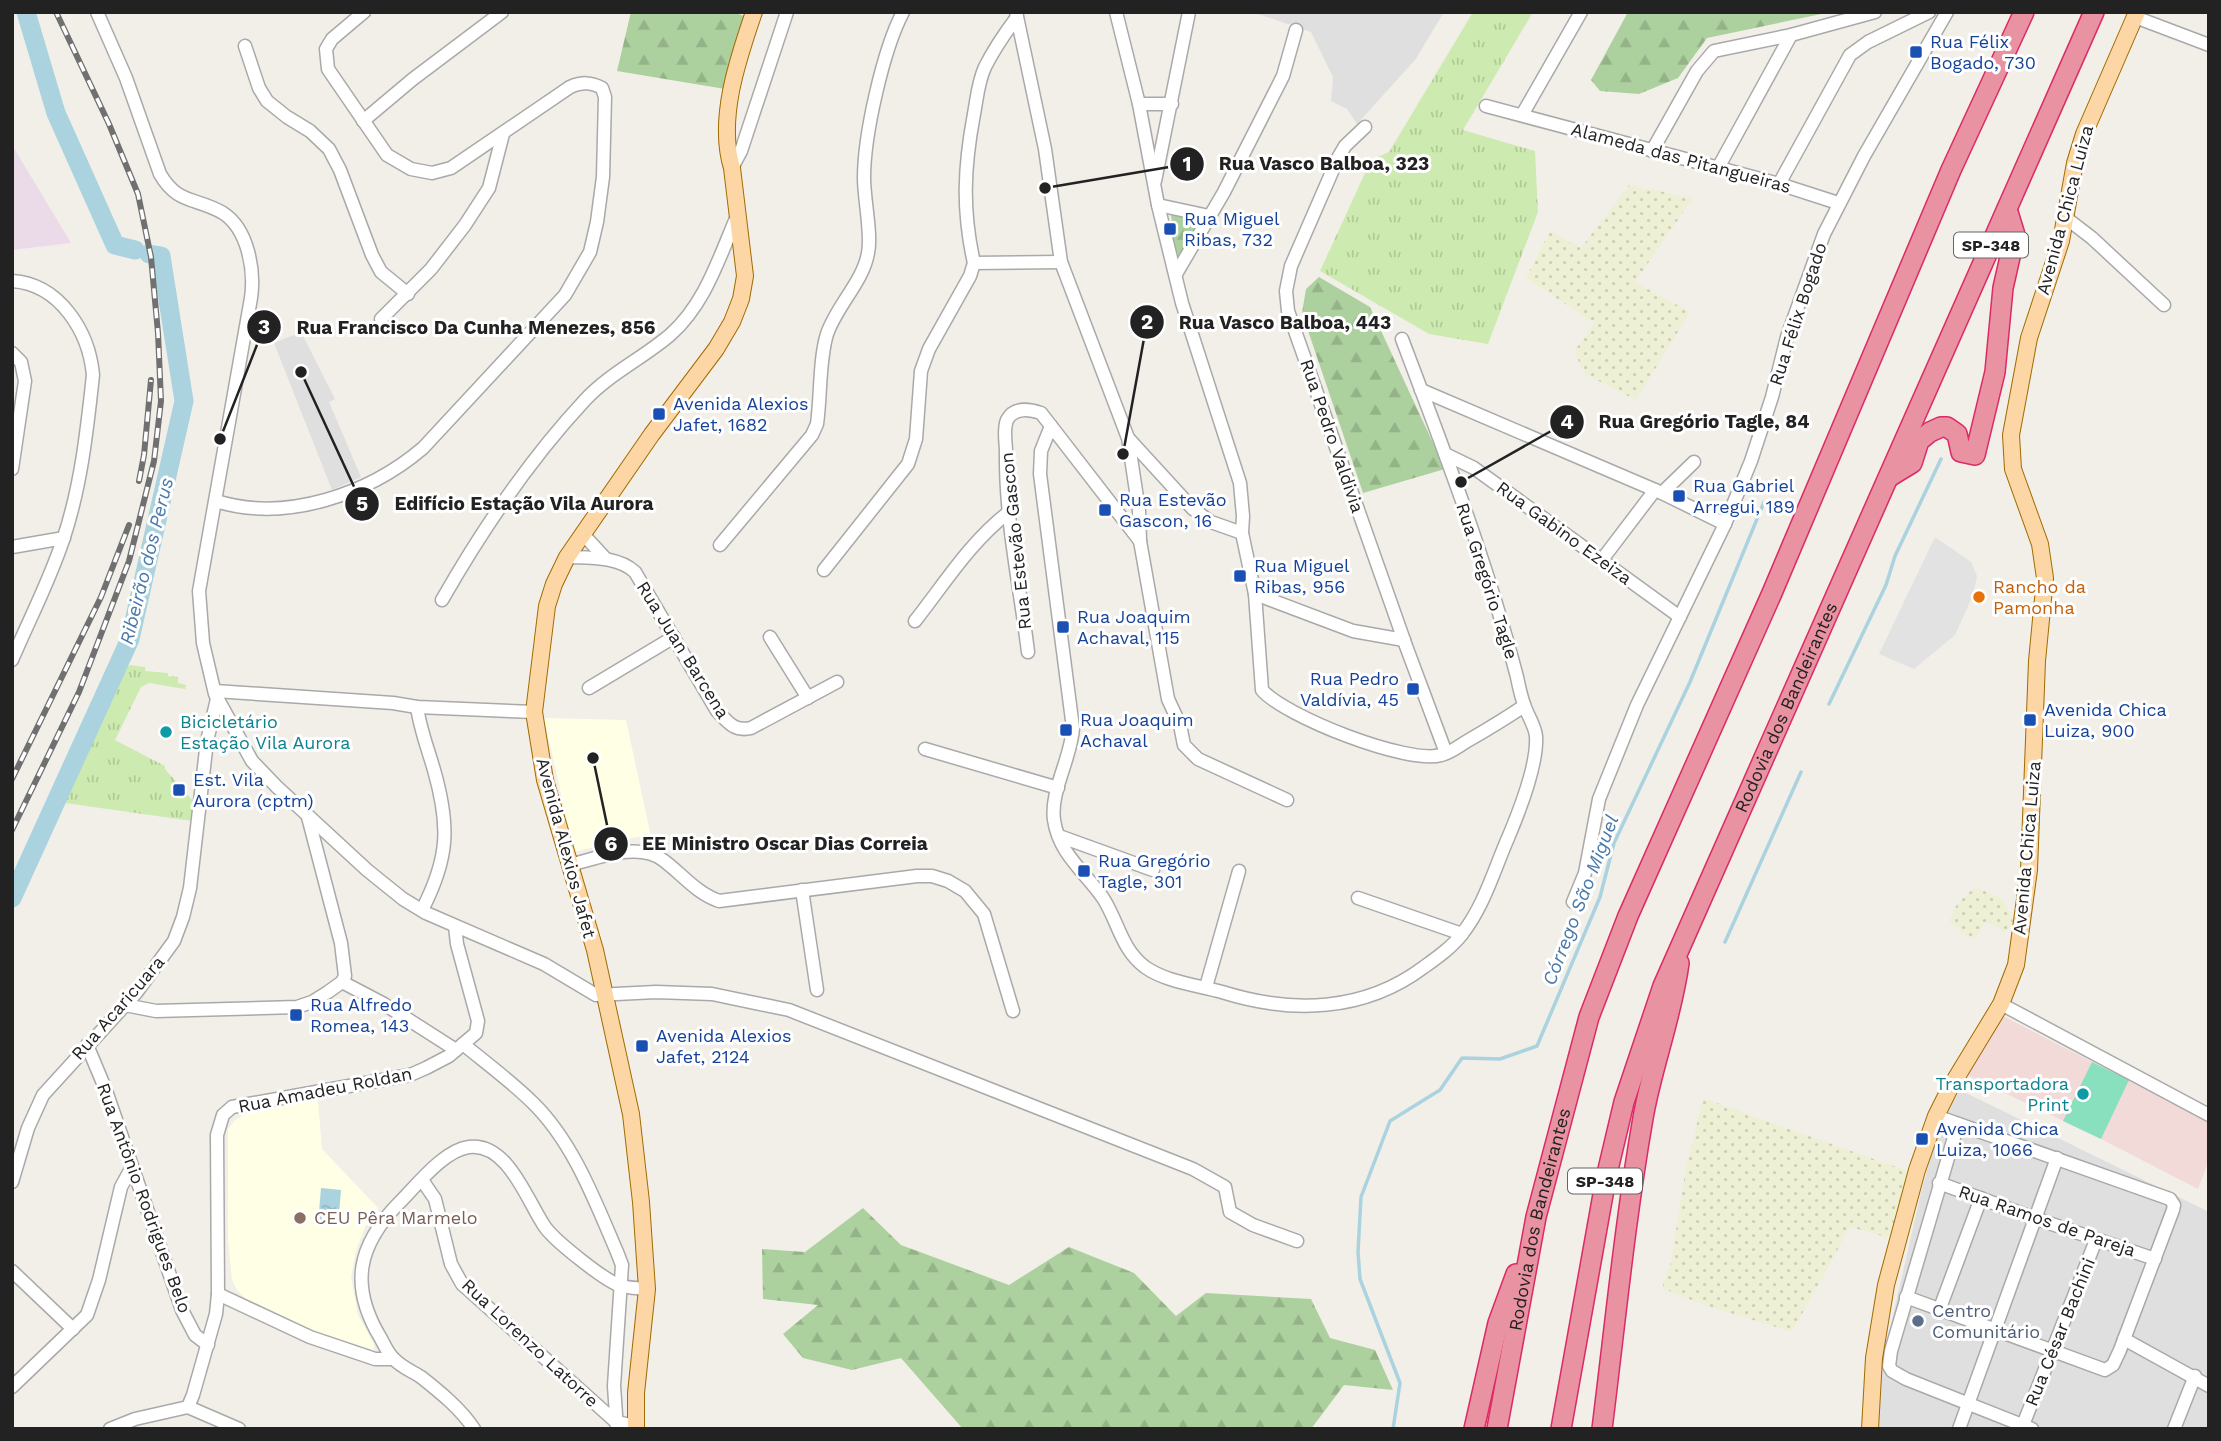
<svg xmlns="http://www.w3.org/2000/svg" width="2221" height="1441" viewBox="0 0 2221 1441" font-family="'Work Sans',sans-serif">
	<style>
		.residential { fill: #e0dfdf }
		.commercial { fill: #f2dad9 }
		.industrial { fill: #ebdbe8 }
		.education { fill: #ffffe5 }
		.farmland { fill: url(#farmland-dots) }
		.grass { fill: url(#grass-tufts) }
		.forest { fill: url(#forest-firs) }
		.pitch { fill: #88e0be }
		.parking { fill: #e2e2e2 }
		.water { fill: url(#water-ripples) }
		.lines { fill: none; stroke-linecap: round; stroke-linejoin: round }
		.stream { stroke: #aad3df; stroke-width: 3.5 }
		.river { stroke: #aad3df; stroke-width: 19 }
		.minor-casing { stroke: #a9a9a9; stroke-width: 15 }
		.major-casing { stroke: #a06b00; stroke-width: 18 }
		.highway-casing { stroke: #dc2a67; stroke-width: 22 }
		.minor { stroke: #fff; stroke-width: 12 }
		.major { stroke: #fcd6a4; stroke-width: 16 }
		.highway { stroke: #e892a2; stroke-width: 19 }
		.rail-casing { stroke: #707070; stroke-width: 6 }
		.rail { stroke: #fff; stroke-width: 3.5; stroke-dasharray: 10; stroke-linecap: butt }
		.transit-dot { fill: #1a4fb4; stroke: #fff; stroke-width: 2.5 }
		.food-dot { fill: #e8710a; stroke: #fff; stroke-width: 2.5 }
		.culture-dot { fill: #0f9aa8; stroke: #fff; stroke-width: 2.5 }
		.education-dot { fill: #8d6e63; stroke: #fff; stroke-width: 2.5 }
		.service-dot { fill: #5c6f8a; stroke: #fff; stroke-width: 2.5 }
		.labels { text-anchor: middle; stroke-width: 6; stroke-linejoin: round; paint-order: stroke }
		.shield { fill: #fff; stroke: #646464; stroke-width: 2 }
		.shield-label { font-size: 16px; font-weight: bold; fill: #222 }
		.transit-label { font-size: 18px; fill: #164399; stroke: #fff; text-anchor: start }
		.street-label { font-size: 18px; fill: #222; stroke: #fff }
		.food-label { font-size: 18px; fill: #c56008; stroke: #fff; text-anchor: start }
		.culture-label { font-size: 18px; fill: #0d838f; stroke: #fff; text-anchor: start }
		.education-label { font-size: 18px; fill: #785e54; stroke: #fff; text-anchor: start }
		.service-label { font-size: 18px; fill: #4e5e75; stroke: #fff; text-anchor: start }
		.water-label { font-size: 19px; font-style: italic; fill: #4a7aab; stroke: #fff }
		.leader { fill: none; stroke: #222; stroke-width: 2.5 }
		.callout-dot { fill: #222; stroke: #fff; stroke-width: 2.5 }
		.mark-label { font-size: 21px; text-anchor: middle; font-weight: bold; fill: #fff }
		.callout-label { font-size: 19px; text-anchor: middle; font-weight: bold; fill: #222; stroke: #fff; stroke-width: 6; stroke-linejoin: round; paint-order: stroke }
	</style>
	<defs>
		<pattern id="farmland-dots" width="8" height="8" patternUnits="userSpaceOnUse" patternTransform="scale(1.75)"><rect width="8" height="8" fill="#eef0d5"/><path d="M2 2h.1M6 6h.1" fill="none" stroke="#ccceb7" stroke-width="1.8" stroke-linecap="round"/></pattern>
		<pattern id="grass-tufts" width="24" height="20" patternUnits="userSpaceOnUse" patternTransform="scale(1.75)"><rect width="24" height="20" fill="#cdebb0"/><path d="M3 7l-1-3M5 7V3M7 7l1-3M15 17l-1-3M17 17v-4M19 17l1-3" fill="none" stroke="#b0c997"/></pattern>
		<pattern id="forest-firs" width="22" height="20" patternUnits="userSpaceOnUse" patternTransform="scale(1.75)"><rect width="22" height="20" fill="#add19e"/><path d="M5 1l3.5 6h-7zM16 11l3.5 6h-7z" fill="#95b388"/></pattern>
		<pattern id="water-ripples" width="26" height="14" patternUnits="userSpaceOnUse" patternTransform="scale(1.75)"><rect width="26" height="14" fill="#aad3df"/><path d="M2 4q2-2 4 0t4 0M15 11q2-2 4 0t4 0" fill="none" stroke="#92b5bf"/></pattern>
	</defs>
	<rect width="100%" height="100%" fill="#f2efe9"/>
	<g class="residential">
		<path d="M1252 12H1444L1415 60 1357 124 1347 109 1331 101 1333 77 1311 32Z"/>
		<path d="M301 332 335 399 329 402 361 477 332 490 274 343Z"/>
		<path d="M1960 1090 2209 1212V1429H1875L1878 1381 1921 1193 1937 1133Z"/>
	</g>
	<path class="commercial" d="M2003 1016 2209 1122V1160L2198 1189 2101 1139 1967 1075Z"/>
	<path class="industrial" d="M12 145 71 243 12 250Z"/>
	<g class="education">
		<path d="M544 718 626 720 651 837H636L574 852Z"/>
		<path d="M318 1100 322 1149 379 1209 365 1227 356 1251 351 1277 358 1315 374 1344V1350L293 1324 267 1312 245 1298 237 1290 232 1280 228 1239V1129L235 1120 253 1110Z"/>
	</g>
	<g class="farmland">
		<path d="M1629 185 1693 198 1635 282 1690 312 1636 400 1585 374 1574 352 1594 323 1526 278 1550 231 1581 248Z"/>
		<path d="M1975 887 2003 899 2014 923 2004 933 1986 921 1976 938 1964 935 1949 921 1957 904Z"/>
		<path d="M1703 1098 1910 1172 1890 1238 1850 1227 1792 1332 1704 1305 1662 1288 1671 1262 1685 1173Z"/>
	</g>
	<g class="grass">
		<path d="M1473 12H1533L1463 130 1535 151 1538 212 1488 344 1429 334 1320 271 1371 160 1389 152Z"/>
		<path d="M130 665 145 667V671L168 673V676L178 677V683L186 685 185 689 149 683 141 687 115 740 165 766V769L194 802 192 821 58 802 124 669Z"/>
	</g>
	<g class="forest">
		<path d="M631 12H732L747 17 725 89 617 71Z"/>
		<path d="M1628 12H1831L1707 38 1678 78 1639 94 1600 91 1591 80Z"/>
		<path d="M1171 212 1192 218 1198 231 1181 261 1173 244Z"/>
		<path d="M1319 277 1370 307 1445 469 1363 493 1302 313 1306 289Z"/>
		<path d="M863 1208 901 1245 1009 1285 1069 1247 1134 1273 1176 1316 1206 1293 1311 1299 1330 1338 1375 1350 1393 1390 1344 1385 1311 1429H963L901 1358 852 1370 803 1358 783 1334 818 1305 763 1299 762 1249 805 1252Z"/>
	</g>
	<path class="pitch" d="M2092 1062 2129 1080 2101 1139 2063 1121Z"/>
	<path class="parking" d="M1935 537 1971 562 1977 576 1973 595 1955 635 1914 669 1879 654Z"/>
	<path class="water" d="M321 1188 341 1190 338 1226 318 1224Z"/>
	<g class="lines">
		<g class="stream">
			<path d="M1829 704 1886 585 1895 556 1941 459"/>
			<path d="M1725 942 1801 772"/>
			<path d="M1393 1429 1400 1383 1360 1279 1358 1252 1361 1197 1390 1121 1440 1090 1462 1058 1500 1059 1537 1046 1600 897 1614 843 1690 682 1764 502"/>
		</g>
		<g class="river">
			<path d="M26 12 56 113 115 245 135 250"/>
			<path d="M12 898 130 639 184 401 161 256 149 254"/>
		</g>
		<g class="minor-casing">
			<g id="minor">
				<path d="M97 12 126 78 160 174C178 205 196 197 223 213 248 229 255 270 251 298L199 591 203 643 215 694 252 761 277 787 367 870 403 899 426 913 544 964 596 995 656 992 712 994 789 1010 1193 1169 1225 1187 1230 1212 1253 1225 1297 1241"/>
				<path d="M1016 12 1045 149 1061 262 1128 438 1139 511 1140 541 1168 699 1180 725 1184 745 1198 759 1287 800"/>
				<path d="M1116 12 1139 104 1158 205 1182 303 1240 483 1243 516 1242 533 1255 594 1262 690C1284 716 1408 765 1441 755 1451 753 1460 745 1469 740 1488 729 1506 718 1524 706"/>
				<path d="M2135 17 2209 45"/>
				<path d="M245 46 259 88 267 101 287 117 310 131 329 149 340 170 372 255 381 272 408 294"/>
				<path d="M1139 104H1172"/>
				<path d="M1486 106 1779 184 1838 203"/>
				<path d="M1522 115 1581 12"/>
				<path d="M363 121 413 79 502 12"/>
				<path d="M1365 127 1345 146 1338 158 1291 266 1286 291 1288 311 1406 646 1446 753"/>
				<path d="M1652 151 1697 71 1714 51 1791 35"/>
				<path d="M732 168 741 151 787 12"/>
				<path d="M1718 168 1791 35 1875 12"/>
				<path d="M1155 181 1189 12"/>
				<path d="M1779 184 1850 55 1868 42 1929 12"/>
				<path d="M1158 205 1209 216"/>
				<path d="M2066 218 2092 238 2164 305"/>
				<path d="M974 263C962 210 964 167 974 114 977 98 978 82 985 67 994 49 1005 33 1017 17"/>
				<path d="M974 263 1061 262"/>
				<path d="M1176 274 1224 192 1283 76 1296 30"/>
				<path d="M12 281C60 284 89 332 93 375 87 430 81 487 63 540 49 582 29 620 12 660"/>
				<path d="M381 319 431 269 465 225 489 188 503 134"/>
				<path d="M12 353 21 362 25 381 12 469"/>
				<path d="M1421 390 1662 493 1725 524"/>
				<path d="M1051 426 1041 451 1040 474 1073 728C1071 759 1050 791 1054 820 1059 854 1085 872 1103 898 1118 921 1121 949 1145 967 1166 982 1197 985 1222 992 1292 1014 1364 1012 1424 967 1438 957 1452 947 1462 934 1484 906 1494 870 1508 838 1519 812 1538 765 1536 736 1535 726 1528 716 1525 707 1521 697 1519 687 1517 677 1487 562 1444 450 1402 339"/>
				<path d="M1129 439 1193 509 1211 522 1242 533"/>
				<path d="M1445 454 1474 468 1680 617"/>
				<path d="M1662 493 1694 462"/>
				<path d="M216 501C286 523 369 494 423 448L565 295 590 252 597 222 603 177 605 97 602 88C591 82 582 82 570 87L451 168 432 173 411 169 387 155 328 69 326 49 332 39 364 12"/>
				<path d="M582 533 605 558"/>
				<path d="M720 545 812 435 817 424C821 396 819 360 827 334 837 305 863 282 868 253 872 235 864 199 864 178 864 135 883 50 903 12"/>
				<path d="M12 547 64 538"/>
				<path d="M567 557C590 558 617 556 635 572L717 711C728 722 734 732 751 728L837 682"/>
				<path d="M1601 561 1655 490"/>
				<path d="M824 570 908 464 916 439 921 371 929 349 970 276 974 263"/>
				<path d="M1255 594 1353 631 1404 640"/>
				<path d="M442 600C482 530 530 459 585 400 609 374 643 358 670 335 706 303 719 257 738 214"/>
				<path d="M915 621C945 583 970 542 1009 512"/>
				<path d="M770 637 808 698"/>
				<path d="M1028 652C1020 586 1005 519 1006 452 1006 442 1003 430 1007 420 1014 407 1029 409 1041 413L1140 541"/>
				<path d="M589 688 674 637"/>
				<path d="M215 691 393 703 417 707 534 712"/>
				<path d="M417 707C420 729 428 749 434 770 450 826 449 858 422 910"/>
				<path d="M925 749 1058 788"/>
				<path d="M1059 836 1153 870"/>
				<path d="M569 865C596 859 638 841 663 860 682 874 696 893 719 901L917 876H932L948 881 965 891 984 914 1013 1011"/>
				<path d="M802 890 817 990"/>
				<path d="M1358 898 1462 934"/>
				<path d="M1573 902 1585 873 1599 799 1637 705 1725 524 1751 461 1772 397 1787 337 1824 234 1864 156 1947 12"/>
				<path d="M342 982 384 1004 456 1050"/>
				<path d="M1206 987 1239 871"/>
				<path d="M2001 1004 2209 1115"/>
				<path d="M125 1005 156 1011 297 1007 312 1002 328 992 342 982 345 976 341 943 308 817"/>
				<path d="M463 1044C486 1063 512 1082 533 1103 573 1142 595 1201 617 1252L622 1265 614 1386 617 1429"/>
				<path d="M87 1045 105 1088 182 1310 195 1335 208 1345"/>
				<path d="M1958 1124 1891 1351 1889 1366 1892 1371 1906 1379 2032 1429"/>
				<path d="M422 1180 435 1199 451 1264 462 1284 616 1422 636 1426"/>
				<path d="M12 1182 28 1128 43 1095 136 993 174 941 183 917 190 888 207 741 217 699"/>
				<path d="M1939 1183 2037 1219 2155 1259"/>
				<path d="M12 1271 73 1329"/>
				<path d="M218 1294 310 1337 375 1359H394"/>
				<path d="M1906 1297 2105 1370 2113 1365 2120 1350 2173 1210 2174 1205 2170 1199 1936 1116"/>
				<path d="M1940 1308 1981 1198"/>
				<path d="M2124 1339 2209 1386"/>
				<path d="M12 1387 87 1315 99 1280 121 1187 132 1167"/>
				<path d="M188 1407 239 1429"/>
				<path d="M2023 1425 2096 1240"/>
				<path d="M110 1429 135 1419 188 1407 193 1395 216 1314 218 1294 217 1135 223 1115 232 1107 410 1075 426 1068 449 1056 476 1033 478 1021 457 944 455 926"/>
				<path d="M474 1429C461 1409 440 1392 421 1377 412 1371 401 1367 394 1359 388 1354 384 1344 380 1337 349 1285 358 1245 399 1203 417 1185 444 1150 469 1147 508 1142 527 1201 545 1227 555 1241 605 1281 621 1286 629 1288 638 1288 647 1289"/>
				<path d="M1959 1429 2057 1158"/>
				<path d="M2174 1429 2195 1376"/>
			</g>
		</g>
		<g class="major-casing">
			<g id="major">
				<path d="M636 1429V1393L647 1289 641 1202 631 1114 595 950 545 780 534 712 547 606 554 584 567 557 652 434 716 349 732 322 741 299 745 276 732 168C717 119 738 59 754 12"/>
				<path d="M1870 1429 1874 1358 1886 1285 1917 1170 1936 1116 1950 1088 2001 1004 2016 965 2029 870 2037 661 2045 578 2040 544 2013 469 2011 435 2029 338 2061 241 2075 163 2084 134 2137 12"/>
			</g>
		</g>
		<g class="highway-casing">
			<g id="highway">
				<path d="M1889 477 1912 463 1919 441 1930 432 1941 427H1947L1957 434 1961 452 1975 455 1995 372 2003 288 2015 235 2007 209"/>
				<path d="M1474 1429 1498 1323 1516 1274"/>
				<path id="s1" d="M1497 1429 1536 1217 1589 1017 1628 916 1772 593 1951 170 2024 12"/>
				<path id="s2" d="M1561 1429 1606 1178 1624 1102 1663 986 2094 12"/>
				<path d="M1602 1429C1615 1325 1625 1221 1643 1118 1652 1066 1672 1016 1679 963"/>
			</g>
		</g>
		<use href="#minor" class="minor"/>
		<use href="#major" class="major"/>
		<use href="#highway" class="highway"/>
		<g class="rail-casing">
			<g id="rail">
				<path d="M139 481 144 455 151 380"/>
				<path d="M12 779 101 597 129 525"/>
				<path d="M12 830 79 692 129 561 154 461 161 401 158 333 151 257 138 194 109 124 56 12"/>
			</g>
		</g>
		<use href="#rail" class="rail"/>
	</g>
	<g class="transit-dot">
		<rect x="1909" y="45" width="14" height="14" rx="3.5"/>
		<rect x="1163" y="222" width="14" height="14" rx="3.5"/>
		<rect x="652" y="407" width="14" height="14" rx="3.5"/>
		<rect x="1672" y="489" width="14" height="14" rx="3.5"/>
		<rect x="1098" y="503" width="14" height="14" rx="3.5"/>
		<rect x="1233" y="569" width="14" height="14" rx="3.5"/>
		<rect x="1056" y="620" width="14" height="14" rx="3.5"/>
		<rect x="1406" y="682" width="14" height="14" rx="3.5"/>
		<rect x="2023" y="713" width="14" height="14" rx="3.5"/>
		<rect x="1059" y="723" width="14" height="14" rx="3.5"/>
		<rect x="172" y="783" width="14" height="14" rx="3.5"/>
		<rect x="1077" y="864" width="14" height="14" rx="3.5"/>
		<rect x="289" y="1008" width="14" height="14" rx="3.5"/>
		<rect x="635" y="1039" width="14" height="14" rx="3.5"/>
		<rect x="1915" y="1132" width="14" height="14" rx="3.5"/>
	</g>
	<circle class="food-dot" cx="1979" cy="597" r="7"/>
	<g class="culture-dot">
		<circle cx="166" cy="732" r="7"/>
		<circle cx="2083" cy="1094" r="7"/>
	</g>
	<circle class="education-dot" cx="300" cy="1218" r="7"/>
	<circle class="service-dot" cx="1918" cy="1321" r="7"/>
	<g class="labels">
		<g class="shield">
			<rect x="1954" y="232.5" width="74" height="25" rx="5"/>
			<rect x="1568" y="1168.5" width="74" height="25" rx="5"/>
		</g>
		<g class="shield-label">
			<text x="1991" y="251">SP-348</text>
			<text x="1605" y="1187">SP-348</text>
		</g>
		<g class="transit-label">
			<text x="1930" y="48">Rua Félix<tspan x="1930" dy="21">Bogado, 730</tspan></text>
			<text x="1184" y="225">Rua Miguel<tspan x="1184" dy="21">Ribas, 732</tspan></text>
			<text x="673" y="410">Avenida Alexios<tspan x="673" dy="21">Jafet, 1682</tspan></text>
			<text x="1693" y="492">Rua Gabriel<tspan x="1693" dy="21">Arregui, 189</tspan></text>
			<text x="1119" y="506">Rua Estevão<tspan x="1119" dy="21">Gascon, 16</tspan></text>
			<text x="1254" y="572">Rua Miguel<tspan x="1254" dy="21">Ribas, 956</tspan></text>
			<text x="1077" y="623">Rua Joaquim<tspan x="1077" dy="21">Achaval, 115</tspan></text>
			<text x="1399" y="685" text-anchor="end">Rua Pedro<tspan x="1399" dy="21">Valdívia, 45</tspan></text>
			<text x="2044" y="716">Avenida Chica<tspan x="2044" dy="21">Luiza, 900</tspan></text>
			<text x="1080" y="726">Rua Joaquim<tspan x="1080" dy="21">Achaval</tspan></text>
			<text x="193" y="786">Est. Vila<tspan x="193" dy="21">Aurora (cptm)</tspan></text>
			<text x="1098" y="867">Rua Gregório<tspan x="1098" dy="21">Tagle, 301</tspan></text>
			<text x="310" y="1011">Rua Alfredo<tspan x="310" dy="21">Romea, 143</tspan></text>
			<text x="656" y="1042">Avenida Alexios<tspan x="656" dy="21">Jafet, 2124</tspan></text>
			<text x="1936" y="1135">Avenida Chica<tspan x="1936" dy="21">Luiza, 1066</tspan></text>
		</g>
		<g class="street-label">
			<text transform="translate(1681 158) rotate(15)" y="6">Alameda das Pitangueiras</text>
			<text transform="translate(2065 210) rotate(-75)" y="6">Avenida Chica Luiza</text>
			<text transform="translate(1798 314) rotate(-72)" y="6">Rua Félix Bogado</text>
			<text transform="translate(1332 436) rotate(71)" y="6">Rua Pedro Valdivia</text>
			<text transform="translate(1564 533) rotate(36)" y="6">Rua Gabino Ezeiza</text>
			<text transform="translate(1016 541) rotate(-96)" y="6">Rua Estevão Gascon</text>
			<text transform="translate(1487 581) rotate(72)" y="6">Rua Gregório Tagle</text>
			<text transform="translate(683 650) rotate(58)" y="6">Rua Juan Barcena</text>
			<text dy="6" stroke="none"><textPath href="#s2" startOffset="760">Rodovia dos Bandeirantes</textPath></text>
			<text transform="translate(566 848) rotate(75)" y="6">Avenida Alexios Jafet</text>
			<text transform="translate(2027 848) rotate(-85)" y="6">Avenida Chica Luiza</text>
			<text transform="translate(118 1008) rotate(-49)" y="6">Rua Acaricuara</text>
			<text transform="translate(325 1090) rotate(-11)" y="6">Rua Amadeu Roldan</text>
			<text transform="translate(144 1198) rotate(70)" y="6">Rua Antônio Rodrigues Belo</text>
			<text dy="6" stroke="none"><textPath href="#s1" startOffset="214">Rodovia dos Bandeirantes</textPath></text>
			<text transform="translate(2047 1221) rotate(19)" y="6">Rua Ramos de Pareja</text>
			<text transform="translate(2060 1332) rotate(-68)" y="6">Rua César Bachini</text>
			<text transform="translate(530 1343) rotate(43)" y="6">Rua Lorenzo Latorre</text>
		</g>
		<g class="food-label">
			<text x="1993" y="593">Rancho da<tspan x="1993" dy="21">Pamonha</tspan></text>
		</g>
		<g class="culture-label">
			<text x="180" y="728">Bicicletário<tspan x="180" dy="21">Estação Vila Aurora</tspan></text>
			<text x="2069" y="1090" text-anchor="end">Transportadora<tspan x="2069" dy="21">Print</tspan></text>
		</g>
		<g class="education-label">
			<text x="314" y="1224">CEU Pêra Marmelo</text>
		</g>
		<g class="service-label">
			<text x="1932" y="1317">Centro<tspan x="1932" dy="21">Comunitário</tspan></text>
		</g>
		<g class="water-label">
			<text transform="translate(146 561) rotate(-76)" y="7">Ribeirão dos Perus</text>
			<text transform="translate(1580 900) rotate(-69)" y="7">Córrego São Miguel</text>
		</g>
	</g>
	<path class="leader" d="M1045 188L1187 164M1123 454L1147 322M220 439L264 327M1461 482L1567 422M301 372L362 504M593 758L611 844"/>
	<g class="callout-dot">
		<circle cx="1045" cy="188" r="7"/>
		<circle cx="1123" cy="454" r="7"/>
		<circle cx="220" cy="439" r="7"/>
		<circle cx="1461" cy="482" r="7"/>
		<circle cx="301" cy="372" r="7"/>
		<circle cx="593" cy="758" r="7"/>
		<circle cx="1187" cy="164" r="18"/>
		<circle cx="1147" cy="322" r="18"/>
		<circle cx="264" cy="327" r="18"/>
		<circle cx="1567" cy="422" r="18"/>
		<circle cx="362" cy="504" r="18"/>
		<circle cx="611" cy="844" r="18"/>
	</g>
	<g class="mark-label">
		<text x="1187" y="171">1</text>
		<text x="1147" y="329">2</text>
		<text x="264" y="334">3</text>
		<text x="1567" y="429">4</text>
		<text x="362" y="511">5</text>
		<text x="611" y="851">6</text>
	</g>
	<g class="callout-label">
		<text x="1324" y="170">Rua Vasco Balboa, 323</text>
		<text x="1285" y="329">Rua Vasco Balboa, 443</text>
		<text x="476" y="334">Rua Francisco Da Cunha Menezes, 856</text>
		<text x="1704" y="428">Rua Gregório Tagle, 84</text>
		<text x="524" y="510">Edifício Estação Vila Aurora</text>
		<text x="785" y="850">EE Ministro Oscar Dias Correia</text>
	</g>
	<rect width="2221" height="1441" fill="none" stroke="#222222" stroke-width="28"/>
</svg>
